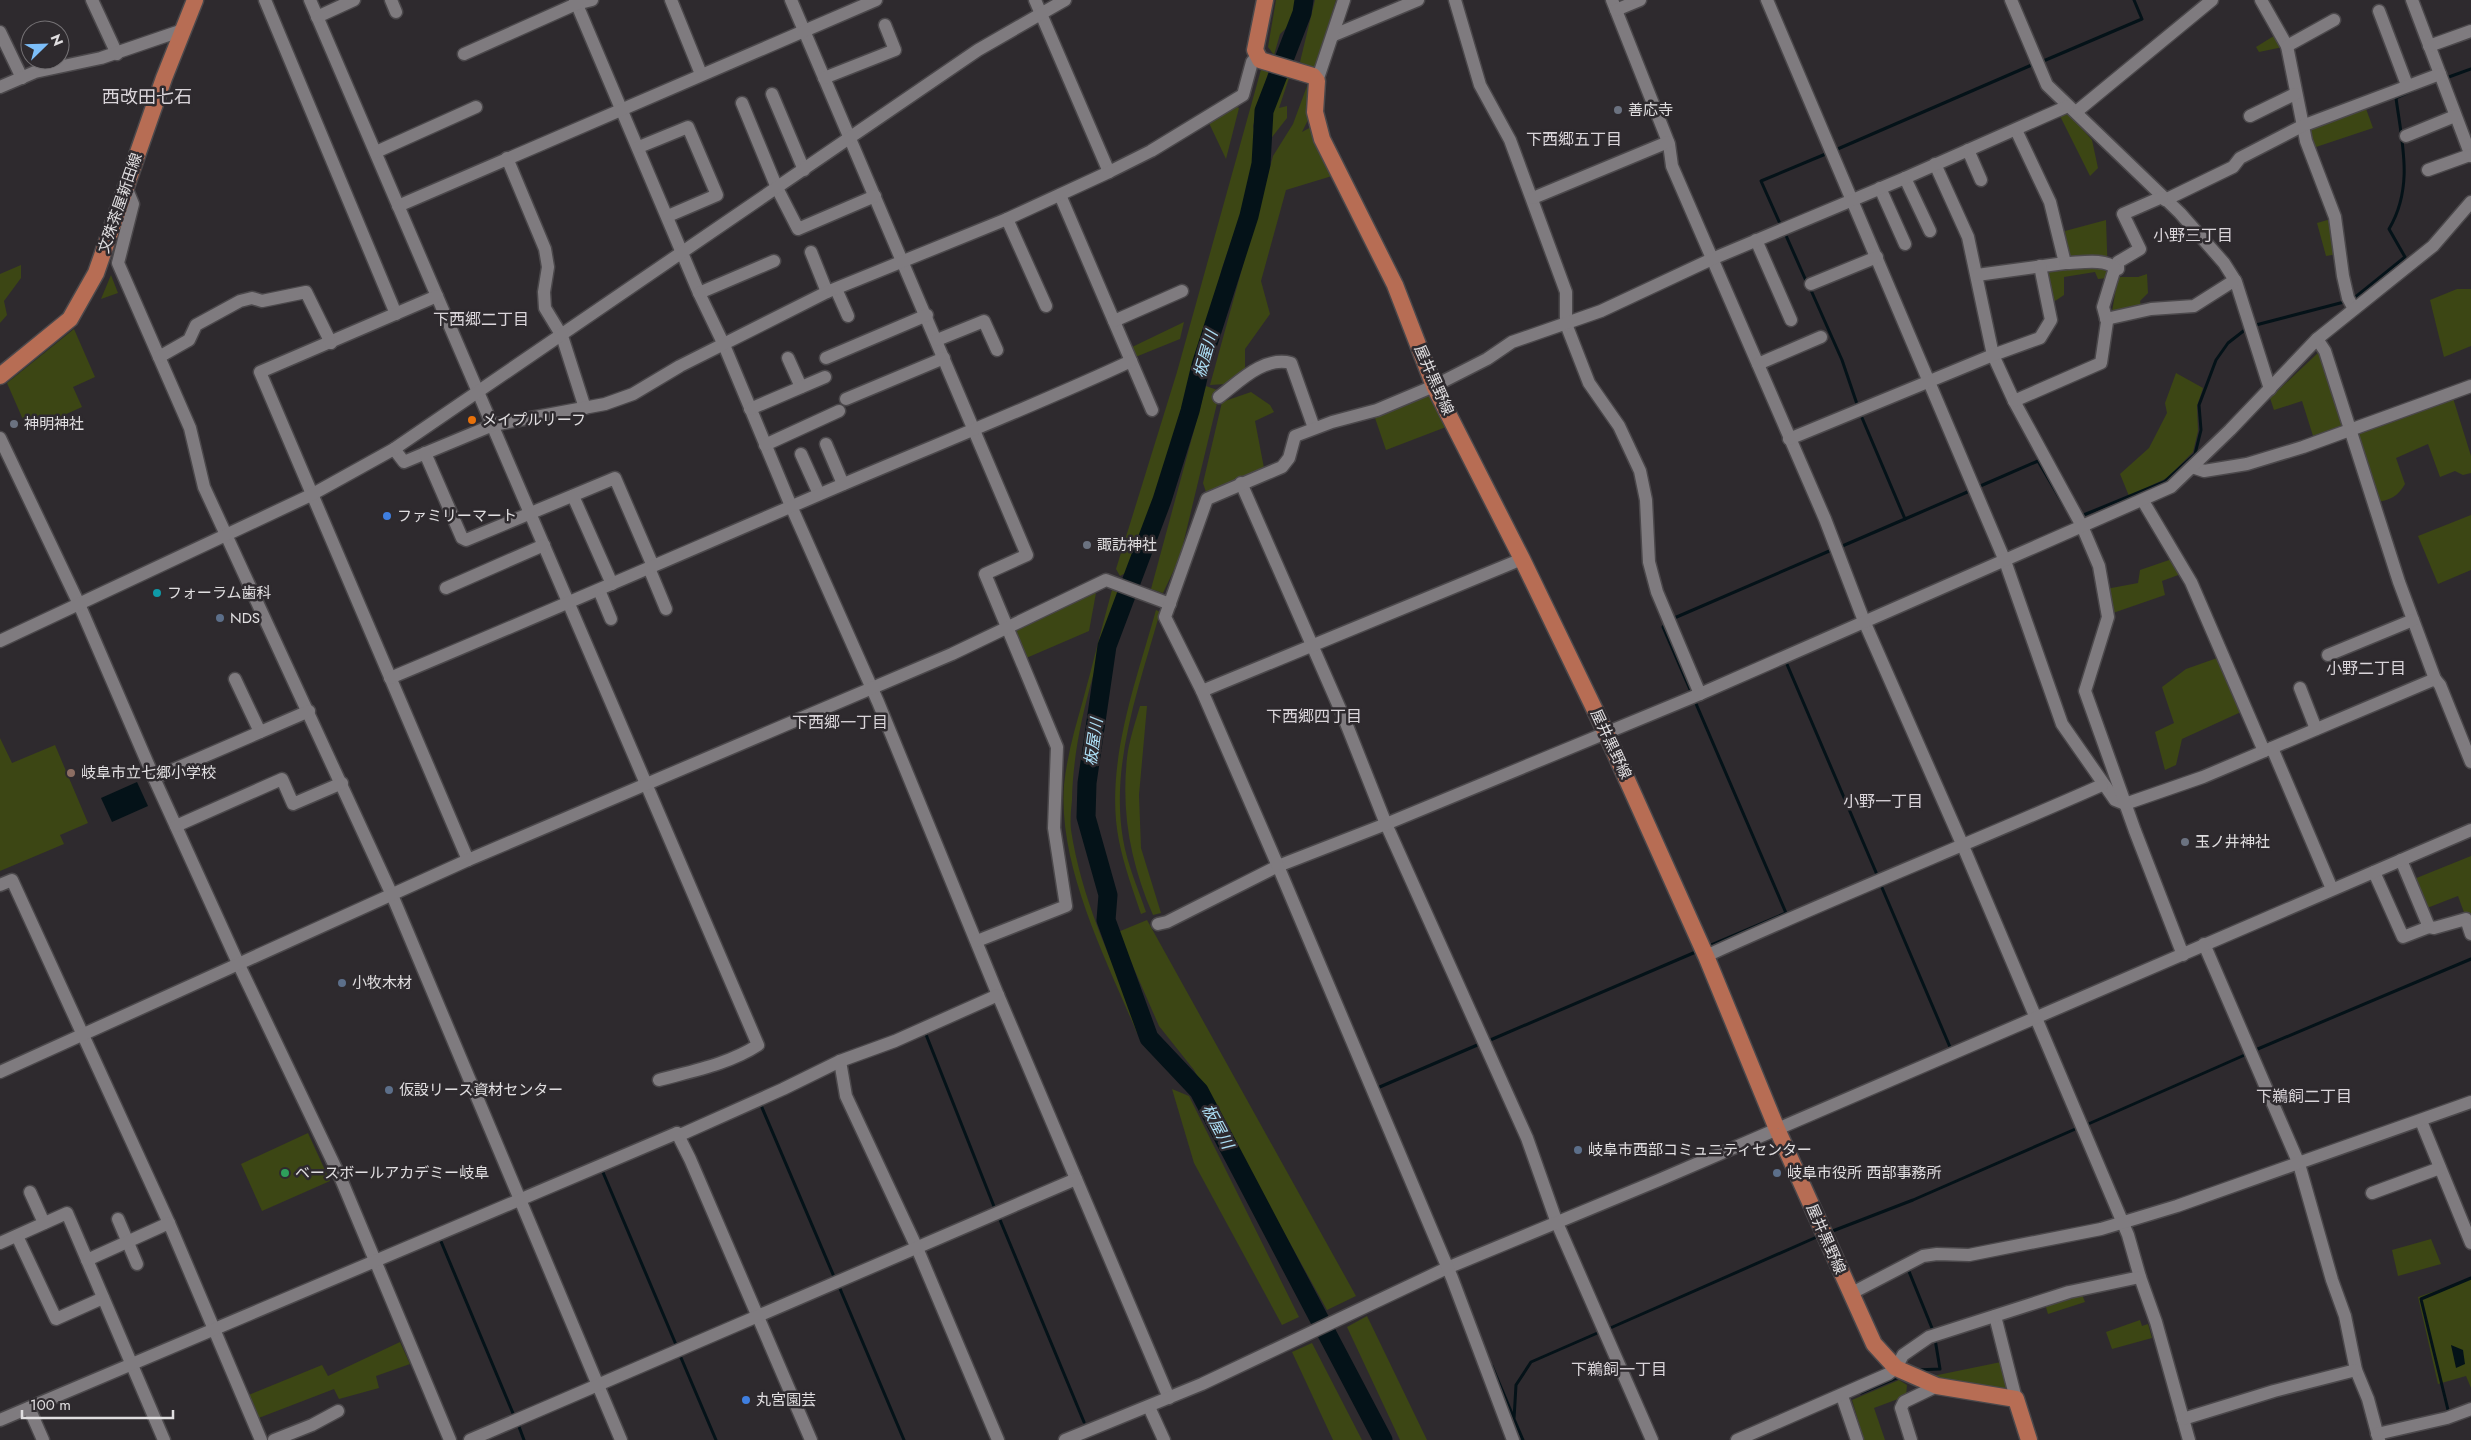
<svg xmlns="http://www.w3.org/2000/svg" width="2471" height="1440" viewBox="0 0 2471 1440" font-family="Jost,'Noto Sans JP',sans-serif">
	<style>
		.green { fill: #3c4614 }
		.water { fill: #041218 }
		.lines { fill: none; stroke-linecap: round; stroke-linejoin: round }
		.stream { stroke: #041218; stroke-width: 3 }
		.river { stroke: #041218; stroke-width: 19 }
		.minor-casing { stroke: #4b484b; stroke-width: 15 }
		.major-casing { stroke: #4b484b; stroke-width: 19 }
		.minor { stroke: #7f7b7f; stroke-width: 12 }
		.major { stroke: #b76d54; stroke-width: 16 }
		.worship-dot { fill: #6b7280; stroke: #2e2a2e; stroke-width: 2 }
		.food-dot { fill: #e8710a; stroke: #2e2a2e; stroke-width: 2 }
		.shop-dot { fill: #3f7fe0; stroke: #2e2a2e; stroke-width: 2 }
		.culture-dot { fill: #0f9aa8; stroke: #2e2a2e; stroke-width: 2 }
		.service-dot { fill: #5c6f8a; stroke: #2e2a2e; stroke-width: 2 }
		.education-dot { fill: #8d6e63; stroke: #2e2a2e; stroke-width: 2 }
		.leisure-dot { fill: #2e9e5b; stroke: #2e2a2e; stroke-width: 2 }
		.labels { text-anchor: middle; stroke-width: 5; stroke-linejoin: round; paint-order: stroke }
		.poi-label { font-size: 15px; fill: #e0dee0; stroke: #2e2a2e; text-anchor: start }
		.street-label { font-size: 15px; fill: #e0dee0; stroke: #2e2a2e }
		.neighbourhood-label { font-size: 16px; fill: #dad5da; stroke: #2e2a2e }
		.water-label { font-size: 16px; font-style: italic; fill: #aee0f7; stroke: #2e2a2e }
		.quarter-label { font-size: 18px; fill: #dad5da; stroke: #2e2a2e }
	</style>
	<rect width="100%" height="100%" fill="#2e2a2e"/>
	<g class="green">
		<path d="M1276 0H1304L1302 13 1280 34 1274 55 1268 47Z"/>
		<path d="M1315 0H1336L1315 69 1300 62Z"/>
		<path d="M2277 34 2283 47 2259 52 2256 47Z"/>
		<path d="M1262 66 1269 70 1253 126 1258 147V174L1240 216 1222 268 1203 345 1186 393 1184 414 1144 538 1131 570 1120 576 1116 569 1177 372Z"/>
		<path d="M1291 72 1279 108 1287 106V118L1269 141 1262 140C1264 108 1267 96 1291 72Z"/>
		<path d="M1310 78 1318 100 1302 132 1311 127 1332 176 1286 190 1261 281 1270 314 1245 349V371L1226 384 1210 385 1273 156 1293 124Z"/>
		<path d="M2365 106 2373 128 2313 148 2307 127Z"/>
		<path d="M1237 107 1239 108 1226 159 1209 123Z"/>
		<path d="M2066 113 2074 114 2086 127 2083 130 2092 140 2098 168 2090 176 2060 116Z"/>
		<path d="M2331 219 2338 254 2326 256 2317 223Z"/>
		<path d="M2106 220 2108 278 2098 279 2095 272 2064 277V295L2052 303 2045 272 2069 267 2065 231Z"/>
		<path d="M21 265V278L4 301 7 315 0 323V274Z"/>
		<path d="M2147 274 2148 293 2140 301 2142 310 2111 317 2118 277H2138Z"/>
		<path d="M111 275 118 293 101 299Z"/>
		<path d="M2457 289H2471V346L2444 357 2430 300Z"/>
		<path d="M1184 322 1180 339 1133 358 1130 348Z"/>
		<path d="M74 329 95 377 73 387 82 407 28 431 7 383Z"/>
		<path d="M2321 350 2346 429 2314 439 2302 401 2274 410 2270 398Z"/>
		<path d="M2176 373 2203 388 2197 406 2198 431 2193 452 2167 478 2129 496 2120 474 2149 448 2167 413 2165 403Z"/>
		<path d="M1206 386 1220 391 1180 557 1163 593 1151 589Z"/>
		<path d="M1251 392 1270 405 1274 412 1255 421 1264 468 1206 492 1203 483 1222 402Z"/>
		<path d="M1430 394 1446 427 1386 450 1374 415Z"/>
		<path d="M2453 398 2471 456V473L2463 475 2455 471 2440 477 2428 444 2396 458 2405 484C2398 496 2391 500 2377 502L2353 439 2357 431Z"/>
		<path d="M2471 515V570L2438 584 2418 536Z"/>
		<path d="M2172 559 2181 574 2162 581 2165 595 2113 613 2106 589 2138 583 2140 570Z"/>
		<path d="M1112 590 1121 594C1097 656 1073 733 1072 800 1071 810 1070 821 1071 830 1082 902 1113 965 1142 1031L1137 1033C1106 959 1058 867 1064 785 1067 756 1075 728 1083 700 1093 663 1102 627 1112 590Z"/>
		<path d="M1096 593 1089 631 1024 659 1011 630Z"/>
		<path d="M1156 610 1160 612C1140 685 1110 762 1123 839 1127 864 1138 888 1146 912L1141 914C1133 890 1124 866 1119 841 1104 766 1136 682 1156 610Z"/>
		<path d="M2220 657 2241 712 2182 739 2176 765 2165 770 2155 732 2174 723 2162 687 2186 669Z"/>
		<path d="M1140 706H1147L1139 795 1141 848 1161 913 1153 915C1131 864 1121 814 1127 758 1129 741 1135 723 1140 706Z"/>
		<path d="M0 738 12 763 55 745 88 823 60 835 64 844 0 871Z"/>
		<path d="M2471 856V913L2465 915 2458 896 2427 908 2414 879Z"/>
		<path d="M1147 920 1356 1296 1327 1310 1194 1070 1159 1026 1118 932Z"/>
		<path d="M1172 1089 1189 1096 1299 1317 1282 1325 1194 1163Z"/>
		<path d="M308 1133 330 1181 262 1211 241 1164Z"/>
		<path d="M2431 1239 2441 1264 2398 1276 2392 1250Z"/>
		<path d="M2471 1279V1388L2466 1376 2438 1384 2418 1297Z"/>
		<path d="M2081 1292 2085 1302 2048 1314 2045 1304Z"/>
		<path d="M1367 1316 1427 1440H1400L1347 1327Z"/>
		<path d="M2140 1320 2142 1326 2148 1324 2152 1338 2112 1349 2106 1332Z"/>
		<path d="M400 1342 410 1364 376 1376 379 1388 339 1399 334 1389 256 1419 246 1396 322 1365 328 1376Z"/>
		<path d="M1312 1343 1362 1440H1333L1292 1352Z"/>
		<path d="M2001 1362 2008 1388 2004 1392 1954 1383 1933 1376Z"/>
		<path d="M1899 1380 1907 1385 1906 1396 1874 1408 1885 1440H1864L1852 1400Z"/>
	</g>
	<g class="water">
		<path d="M137 782 148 806 112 822 101 798Z"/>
		<path d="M2451 1345 2463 1350 2465 1364 2456 1368Z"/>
	</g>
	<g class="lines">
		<g class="stream">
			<path d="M2041 62 2142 19 2134 0"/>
			<path d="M2446 78 2471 69"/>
			<path d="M1833 151 2034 64"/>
			<path d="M1781 226 1761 181 1828 153"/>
			<path d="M1784 231 1807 283"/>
			<path d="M1810 288 1842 360 1858 407"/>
			<path d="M2353 299 2405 257 2389 229C2414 187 2402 143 2396 98L2414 90"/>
			<path d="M2252 326 2348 301"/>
			<path d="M1978 487 2038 461 2065 507"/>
			<path d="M2081 516 2164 482 2195 454 2201 430 2199 405 2216 360 2228 343 2246 329"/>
			<path d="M1905 519 1972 490"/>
			<path d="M1840 547 1905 519 1860 413"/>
			<path d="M1672 619 1834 549"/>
			<path d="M1667 622 1663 627 1692 694"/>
			<path d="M1786 662 1878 877"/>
			<path d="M1694 699 1786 913 1709 946"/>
			<path d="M1880 883 1950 1047"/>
			<path d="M925 1032 995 1209"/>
			<path d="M1488 1041 1698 951"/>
			<path d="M2253 1051 2471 959"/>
			<path d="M1375 1089 1482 1043"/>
			<path d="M760 1103 835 1279"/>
			<path d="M2086 1125 2247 1054"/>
			<path d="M602 1170 677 1347"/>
			<path d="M998 1215 1084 1422"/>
			<path d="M1830 1232 1913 1200 2080 1127"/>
			<path d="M440 1239 515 1418"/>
			<path d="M1908 1269 1934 1333"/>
			<path d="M838 1284 904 1440"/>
			<path d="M1608 1329 1819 1236"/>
			<path d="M679 1353 716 1440"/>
			<path d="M1492 1366 1513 1416"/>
			<path d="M1916 1370 1940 1369 1935 1339"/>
			<path d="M1861 1393 1901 1376"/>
			<path d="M2449 1414 2421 1299 2471 1278"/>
			<path d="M518 1424 524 1440"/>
			<path d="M1523 1440 1514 1419 1516 1385 1531 1362 1602 1331"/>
		</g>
		<path class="river" d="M1304 0 1302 13 1264 111 1261 164 1249 216 1201 365 1190 411 1162 500 1107 646 1087 783 1086 817 1108 895 1106 920 1149 1038 1199 1091 1383 1440"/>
		<g class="minor-casing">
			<g id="minor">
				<path d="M92 0 117 54"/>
				<path d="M265 0 396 314"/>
				<path d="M310 0 758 1045C729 1064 692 1071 659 1080"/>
				<path d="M391 0 396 12"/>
				<path d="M575 0 699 293 724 345 791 506 878 702 998 995 1169 1398"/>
				<path d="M671 0 701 74"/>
				<path d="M791 0 1027 555 985 574 1057 747 1054 828 1066 906 977 941"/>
				<path d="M1035 0 1109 172"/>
				<path d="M1455 0 1480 85 1510 140 1566 292V324L1589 383 1619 426 1640 471 1646 500 1649 562 1657 592 1700 694"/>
				<path d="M1612 0 1669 144 1672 166 1825 519 1864 621 1963 846 2128 1235 2140 1277 2156 1322 2189 1440"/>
				<path d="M1767 0 2005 561 2062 724 2115 800 2125 804 2203 777 2435 679"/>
				<path d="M2011 0 2047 85 2180 213 2224 263 2236 282 2270 389"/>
				<path d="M2261 0 2287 46 2306 141 2335 217 2343 276 2348 298 2354 309"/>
				<path d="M2412 0 2471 156"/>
				<path d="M1616 10 1640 0"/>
				<path d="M2379 11 2407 85"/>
				<path d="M317 17 354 0"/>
				<path d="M0 32 22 78"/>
				<path d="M1334 35 1418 0"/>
				<path d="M2287 46 2334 20"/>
				<path d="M2429 46 2471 31"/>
				<path d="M464 54 576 4 592 0"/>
				<path d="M824 78 895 50 885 25"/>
				<path d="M1317 81 1344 0"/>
				<path d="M0 87 35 72 101 58 183 30"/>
				<path d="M772 94 804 170"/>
				<path d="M742 103 777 188 798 229 875 196"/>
				<path d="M2076 112 2212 0"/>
				<path d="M2250 116 2295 94"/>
				<path d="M2406 136 2455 116"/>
				<path d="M639 147 688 127 717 195 668 216"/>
				<path d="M1968 150 1981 180"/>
				<path d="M376 152 476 107"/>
				<path d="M507 158 545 249 548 267 544 292 545 308 562 336 585 408"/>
				<path d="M1935 164 1968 237 1993 355 2014 401 2082 526 2099 566 2108 617 2085 691 2135 831 2183 955"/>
				<path d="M2428 170 2470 155"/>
				<path d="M1905 178 1930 231"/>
				<path d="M126 187 133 204 118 263 190 428 204 487 392 895 621 1440"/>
				<path d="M1880 188 1905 244"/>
				<path d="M1060 195 1152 410"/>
				<path d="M1533 198 1668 142"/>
				<path d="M2165 200 2233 167 2240 158 2302 126 2440 74"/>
				<path d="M398 206 876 0"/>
				<path d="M1007 219 1046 306"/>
				<path d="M1756 240 1791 320"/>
				<path d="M811 252 827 292"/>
				<path d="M2115 268 2118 269V262L2140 249 2123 214 2162 197"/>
				<path d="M1977 275 2065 263 2050 202 2016 130"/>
				<path d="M1811 284 1877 257"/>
				<path d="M836 289 848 316"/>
				<path d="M699 293 774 261"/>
				<path d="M437 296 260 372 468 860"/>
				<path d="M2106 319 2151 309 2194 306 2235 280"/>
				<path d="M1114 321 1182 291"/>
				<path d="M2317 339 2325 351 2399 582 2435 679 2440 685 2471 762"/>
				<path d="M937 340 984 321 997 350"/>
				<path d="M159 357 189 340 196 325 240 301 252 298 262 301 306 292 331 343"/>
				<path d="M788 358 801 387"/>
				<path d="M826 358 927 315"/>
				<path d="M1758 364 1821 337"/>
				<path d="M1219 397C1239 382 1263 356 1291 363L1314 428"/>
				<path d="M846 399 944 358"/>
				<path d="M2014 401 2101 363 2107 322 2103 307 2115 268C2105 258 2079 263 2065 263"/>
				<path d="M750 409 825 377"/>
				<path d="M0 438 79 604 154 778 238 963 341 1179 450 1440"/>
				<path d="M1789 439 1993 355 2040 338 2051 320 2040 266"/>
				<path d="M826 444 843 484"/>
				<path d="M765 445 839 411"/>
				<path d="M394 449 404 462 493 425 605 404 633 394 680 366 827 292 1007 219 1109 172 1151 151 1243 95 1252 62 1256 57"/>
				<path d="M425 453 462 538 466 540 615 478 653 566"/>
				<path d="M801 454 819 494"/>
				<path d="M2192 467 2204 471 2247 464 2303 447 2471 386"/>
				<path d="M1241 483 1344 718 1386 824 1527 1138 1557 1223 1652 1440"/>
				<path d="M573 496 612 584"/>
				<path d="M2143 501 2191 582 2264 751"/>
				<path d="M649 568 666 609"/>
				<path d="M446 588 544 545"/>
				<path d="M599 590 611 619"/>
				<path d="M0 641 311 495 394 449 978 50 1065 0"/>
				<path d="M2328 655 2413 620"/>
				<path d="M390 678C534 618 676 556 818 495 922 450 1028 409 1131 361"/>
				<path d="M235 679 260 732"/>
				<path d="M2300 688 2316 729"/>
				<path d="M1202 691 1522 559"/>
				<path d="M2272 748 2332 889"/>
				<path d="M154 778 309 711"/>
				<path d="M176 826 282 779 293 804 342 783"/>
				<path d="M2374 872 2403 937 2429 927 2401 860"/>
				<path d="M0 885 12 880 169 1223 261 1440"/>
				<path d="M1158 924 1167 922 1278 866 1386 824 1700 694 2171 487 2230 430 2317 339 2433 246 2471 202"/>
				<path d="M2429 927 2434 928 2466 919 2471 934"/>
				<path d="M2204 944 2299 1164 2332 1280 2345 1316 2356 1370 2368 1399 2379 1440"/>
				<path d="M1706 956C1837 896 1971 843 2102 785"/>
				<path d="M840 1061 846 1096 917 1248 998 1440"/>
				<path d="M0 1072 468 860 952 654 1106 580 1170 604"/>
				<path d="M2421 1121 2471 1243"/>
				<path d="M677 1133 690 1159 811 1440"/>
				<path d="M30 1192 44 1223"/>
				<path d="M2372 1193 2440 1168"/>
				<path d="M118 1219 137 1264"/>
				<path d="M17 1236 56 1319 103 1298"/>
				<path d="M0 1243 67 1213 164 1440"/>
				<path d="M87 1260 169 1223"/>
				<path d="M1850 1294 1923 1256 1937 1254 1969 1255 2101 1229 2177 1206 2471 1102"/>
				<path d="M1995 1316 2016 1399"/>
				<path d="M1842 1396 1857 1440"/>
				<path d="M1149 1407 1164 1440"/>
				<path d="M29 1408 43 1440"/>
				<path d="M2183 1419 2274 1391 2356 1370"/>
				<path d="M0 1420 677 1133 680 1135 783 1089 840 1061 895 1041 998 995"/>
				<path d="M2377 1434 2447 1418 2471 1409"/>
				<path d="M274 1440 312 1425 338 1411"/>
				<path d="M470 1440 1076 1179"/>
				<path d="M1065 1440 1202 1384 1447 1268 1659 1180 2471 830"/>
				<path d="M1513 1440 1452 1278 1278 866 1202 691 1165 617 1207 499 1282 467 1289 458 1295 436 1332 422 1377 410 1434 386 1487 359 1512 342 1601 311 1712 259 1905 178 2068 106"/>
				<path d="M1737 1440 1888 1374 1896 1368 1903 1355 1929 1337 2069 1292 2140 1277"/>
				<path d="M1911 1440 1901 1408 1904 1402 1937 1386"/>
			</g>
		</g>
		<g class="major-casing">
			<g id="major">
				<path d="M1265 0 1255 50 1260 60 1313 76 1317 81 1315 112 1322 139 1395 285 1434 386 1522 559 1606 733 1706 956 1777 1129 1874 1344 1896 1368 1937 1386 2016 1399 2029 1440"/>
				<path d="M0 376 70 319 96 273 164 78 195 0"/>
			</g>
		</g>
		<use href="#minor" class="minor"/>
		<use href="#major" class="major"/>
	</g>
	<g class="worship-dot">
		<circle cx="1618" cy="110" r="5"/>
		<circle cx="14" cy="424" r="5"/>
		<circle cx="1087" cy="545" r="5"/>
		<circle cx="2185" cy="842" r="5"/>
	</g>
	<circle class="food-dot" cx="472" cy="420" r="5"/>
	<g class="shop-dot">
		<circle cx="387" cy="516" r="5"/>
		<circle cx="746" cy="1400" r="5"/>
	</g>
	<circle class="culture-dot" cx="157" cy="593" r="5"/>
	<g class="service-dot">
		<circle cx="220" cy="618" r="5"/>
		<circle cx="342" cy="983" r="5"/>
		<circle cx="389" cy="1090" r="5"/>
		<circle cx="1578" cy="1150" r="5"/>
		<circle cx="1777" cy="1173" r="5"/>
	</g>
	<circle class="education-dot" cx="71" cy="773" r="5"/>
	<circle class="leisure-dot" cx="285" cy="1173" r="5"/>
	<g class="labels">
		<g class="poi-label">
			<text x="1628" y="115">善応寺</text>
			<text x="482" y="425">メイプルリーフ</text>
			<text x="24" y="429">神明神社</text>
			<text x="397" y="521">ファミリーマート</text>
			<text x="1097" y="550">諏訪神社</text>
			<text x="167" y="598">フォーラム歯科</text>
			<text x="230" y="623">NDS</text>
			<text x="81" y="778">岐阜市立七郷小学校</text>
			<text x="2195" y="847">玉ノ井神社</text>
			<text x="352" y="988">小牧木材</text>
			<text x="399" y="1095">仮設リース資材センター</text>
			<text x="1588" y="1155">岐阜市西部コミュニティセンター</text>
			<text x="295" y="1178">ベースボールアカデミー岐阜</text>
			<text x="1787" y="1178">岐阜市役所 西部事務所</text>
			<text x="756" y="1405">丸宮園芸</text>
		</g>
		<g class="street-label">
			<text transform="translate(120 203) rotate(-71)" y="5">文殊茶屋新田線</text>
			<text transform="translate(1434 380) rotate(66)" y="5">屋井黒野線</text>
			<text transform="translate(1611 744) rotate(65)" y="5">屋井黒野線</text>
			<text transform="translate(1826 1239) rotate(66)" y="5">屋井黒野線</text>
		</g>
		<g class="neighbourhood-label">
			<text x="1574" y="145">下西郷五丁目</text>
			<text x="2193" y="241">小野三丁目</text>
			<text x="481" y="325">下西郷二丁目</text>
			<text x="2366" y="674">小野二丁目</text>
			<text x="1314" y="722">下西郷四丁目</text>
			<text x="840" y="728">下西郷一丁目</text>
			<text x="1883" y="807">小野一丁目</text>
			<text x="2304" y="1102">下鵜飼二丁目</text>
			<text x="1619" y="1375">下鵜飼一丁目</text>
		</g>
		<g class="water-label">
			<text transform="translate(1205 354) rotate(-74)" y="6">板屋川</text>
			<text transform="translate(1093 742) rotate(-82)" y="6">板屋川</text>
			<text transform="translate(1218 1126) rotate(62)" y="6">板屋川</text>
		</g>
		<g class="quarter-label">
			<text x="147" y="103">西改田七石</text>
		</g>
	</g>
	<g transform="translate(45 45) rotate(67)"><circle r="24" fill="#2e2a2e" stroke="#757275"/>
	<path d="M0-4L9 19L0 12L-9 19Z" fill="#7cbef9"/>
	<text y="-8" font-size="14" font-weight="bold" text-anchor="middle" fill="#e0dee0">N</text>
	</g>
	<path d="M22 1410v8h151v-8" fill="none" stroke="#e0dee0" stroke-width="2.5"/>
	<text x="30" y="1410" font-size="15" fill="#e0dee0" stroke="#2e2a2e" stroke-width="4" paint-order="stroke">100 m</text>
</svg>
